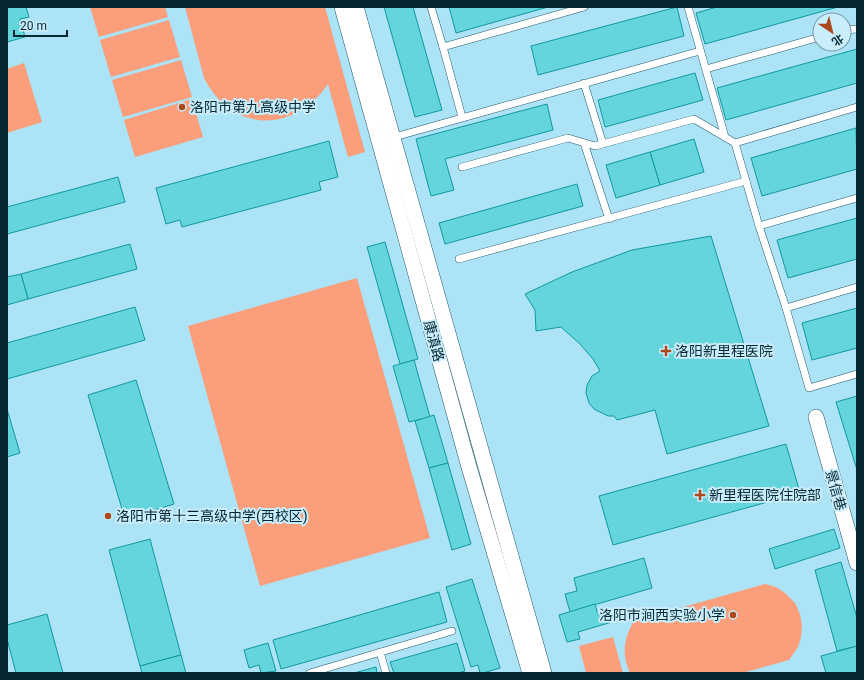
<svg xmlns="http://www.w3.org/2000/svg" width="864" height="680" viewBox="0 0 864 680" font-family="Roboto,'Noto Sans SC',sans-serif">
	<style>
		.green { fill: #fa9e7c }
		.building { fill: #64d5dc; stroke: #11989f }
		.lines { fill: none; stroke-linecap: round; stroke-linejoin: round }
		.service-casing { stroke: #24596a; stroke-width: 8 }
		.minor-casing { stroke: #24596a; stroke-width: 16 }
		.service { stroke: #fff; stroke-width: 7 }
		.minor { stroke: #fff; stroke-width: 15 }
		.poi-dot { fill: #ac471c; stroke: #c9edfa; stroke-width: 1.5 }
		.labels { text-anchor: middle; stroke-width: 4; stroke-linejoin: round; paint-order: stroke }
		.poi-label { font-size: 14px; fill: #062731; stroke: #c9edfa; text-anchor: start }
		.street-label { font-size: 14px; fill: #062731; stroke: #c9edfa }
	</style>
	<rect width="100%" height="100%" fill="#ace3f6"/>
	<g class="green">
		<path d="M90 7H165L168 17 99 37Z"/>
		<path d="M185 7H325L365 152 348 157 328 84C294 134 232 133 204 78Z"/>
		<path d="M169 20 180 57 111 77 100 40Z"/>
		<path d="M181 60 192 97 123 117 112 80Z"/>
		<path d="M24 63 42 122 7 133V69Z"/>
		<path d="M192 99 203 137 135 157 124 120Z"/>
		<path d="M357 278 430 538 260 586 188 326Z"/>
		<path d="M765 584 776 587 785 593 795 603 800 614 802 626 801 637 798 647 789 660 742 673H630C621 654 624 638 634 621Z"/>
		<path d="M613 637 623 673H586L579 646Z"/>
	</g>
	<g class="building">
		<path d="M7 7H26L29 17 20 19 25 37 7 42Z"/>
		<path d="M384 7H413L442 110 415 117Z"/>
		<path d="M449 7H548L456 33Z"/>
		<path d="M677 7 684 36 538 75 531 46Z"/>
		<path d="M717 7H838L705 44 696 13Z"/>
		<path d="M857 49V83L726 120 717 88Z"/>
		<path d="M695 73 703 100 605 127 598 100Z"/>
		<path d="M547 104 553 130 445 159 454 190 431 196 416 139Z"/>
		<path d="M856 128 857 169 762 196 751 158Z"/>
		<path d="M694 139 704 172 660 185 650 152Z"/>
		<path d="M329 141 338 177 319 182 321 190 182 227 180 220 166 224 156 188Z"/>
		<path d="M650 152 660 185 616 198 606 165Z"/>
		<path d="M118 177 125 202 7 234V207Z"/>
		<path d="M577 184 583 206 445 244 439 223Z"/>
		<path d="M857 218V259L788 278 777 240Z"/>
		<path d="M711 236 769 426 667 454 655 410 617 420 614 416H608L594 409 589 403 586 393 587 385 592 376 600 371 593 359 580 344 561 327 536 331 535 310 525 294 572 272 632 250Z"/>
		<path d="M385 242 418 359 400 364 367 247Z"/>
		<path d="M130 244 137 269 28 299 21 274Z"/>
		<path d="M21 274 28 299 7 305V277Z"/>
		<path d="M135 307 145 340 7 379V343Z"/>
		<path d="M857 308V348L812 360 802 323Z"/>
		<path d="M414 360 430 417 409 422 393 366Z"/>
		<path d="M136 380 174 504 125 519 88 395Z"/>
		<path d="M857 396V470L836 402Z"/>
		<path d="M7 409 20 453 7 457Z"/>
		<path d="M434 415 448 463 429 468 415 421Z"/>
		<path d="M786 444 800 493 613 545 599 496Z"/>
		<path d="M448 463 471 544 452 550 429 468Z"/>
		<path d="M834 529 840 548 775 569 769 549Z"/>
		<path d="M150 539 181 655 140 666 109 550Z"/>
		<path d="M644 558 652 588 570 612 565 594 577 591 574 578Z"/>
		<path d="M841 562 857 618V646L837 651 815 570Z"/>
		<path d="M472 579 500 668 483 673H480L478 665 471 667 446 587Z"/>
		<path d="M439 592 447 622 281 669 273 640Z"/>
		<path d="M595 604 598 615 609 612 612 622 578 632 580 639 567 642 559 615Z"/>
		<path d="M47 614 63 673H16L7 639V625Z"/>
		<path d="M268 643 276 671 261 673 259 665 249 668 244 650Z"/>
		<path d="M457 643 465 671 458 673H394L390 662Z"/>
		<path d="M857 646V673H826L821 656Z"/>
		<path d="M181 655 186 673H142L140 666Z"/>
		<path d="M376 667 377 673H354Z"/>
	</g>
	<g class="lines">
		<g class="service-casing">
			<g id="service">
				<path d="M431 7 443 47 584 7"/>
				<path d="M688 7 725 137"/>
				<path d="M844 30 857 29"/>
				<path d="M443 47 462 117"/>
				<path d="M706 69 820 37"/>
				<path d="M584 83 603 144"/>
				<path d="M391 138 700 51"/>
				<path d="M584 143 609 219"/>
				<path d="M462 167 568 138 595 146 694 119 735 143"/>
				<path d="M857 198 759 226 786 308 809 388 857 374"/>
				<path d="M759 226 735 143 857 107"/>
				<path d="M459 259 746 181"/>
				<path d="M786 308 857 287"/>
				<path d="M380 652 386 673"/>
				<path d="M310 673 452 631"/>
			</g>
		</g>
		<g class="minor-casing">
			<g id="minor">
				<path d="M342 7 469 467 530 673"/>
				<path d="M356 7 544 673"/>
				<path d="M816 417 857 563"/>
			</g>
		</g>
		<use href="#service" class="service"/>
		<use href="#minor" class="minor"/>
	</g>
	<g class="poi-dot">
		<circle cx="182" cy="107" r="4"/>
		<path d="M664 345h4v4h4v4h-4v4h-4v-4h-4v-4h4z"/>
		<path d="M698 489h4v4h4v4h-4v4h-4v-4h-4v-4h4z"/>
		<circle cx="108" cy="516" r="4"/>
		<circle cx="733" cy="615" r="4"/>
	</g>
	<g class="labels">
		<g class="poi-label">
			<text x="190" y="112">洛阳市第九高级中学</text>
			<text x="675" y="356">洛阳新里程医院</text>
			<text x="709" y="500">新里程医院住院部</text>
			<text x="116" y="521">洛阳市第十三高级中学(西校区)</text>
			<text x="725" y="620" text-anchor="end">洛阳市涧西实验小学</text>
		</g>
		<g class="street-label">
			<text transform="translate(434 341) rotate(75)" y="5">康滇路</text>
			<text transform="translate(836 490) rotate(74)" y="5">景信巷</text>
		</g>
	</g>
	<rect width="864" height="680" fill="none" stroke="#062731" stroke-width="16"/>
	<g transform="translate(832 32) rotate(145)"><circle r="19" fill="#c9edfa" stroke="#7b9eaa"/>
	<path d="M0-3L7 15L0 10L-7 15Z" fill="#ac471c"/>
	<text y="-6" font-size="11" font-weight="bold" text-anchor="middle" fill="#062731">北</text>
	</g>
	<path d="M14 30v6h53v-6" fill="none" stroke="#062731" stroke-width="2"/>
	<text x="20" y="30" font-size="12" fill="#062731" stroke="#c9edfa" stroke-width="3" paint-order="stroke">20 m</text>
</svg>
